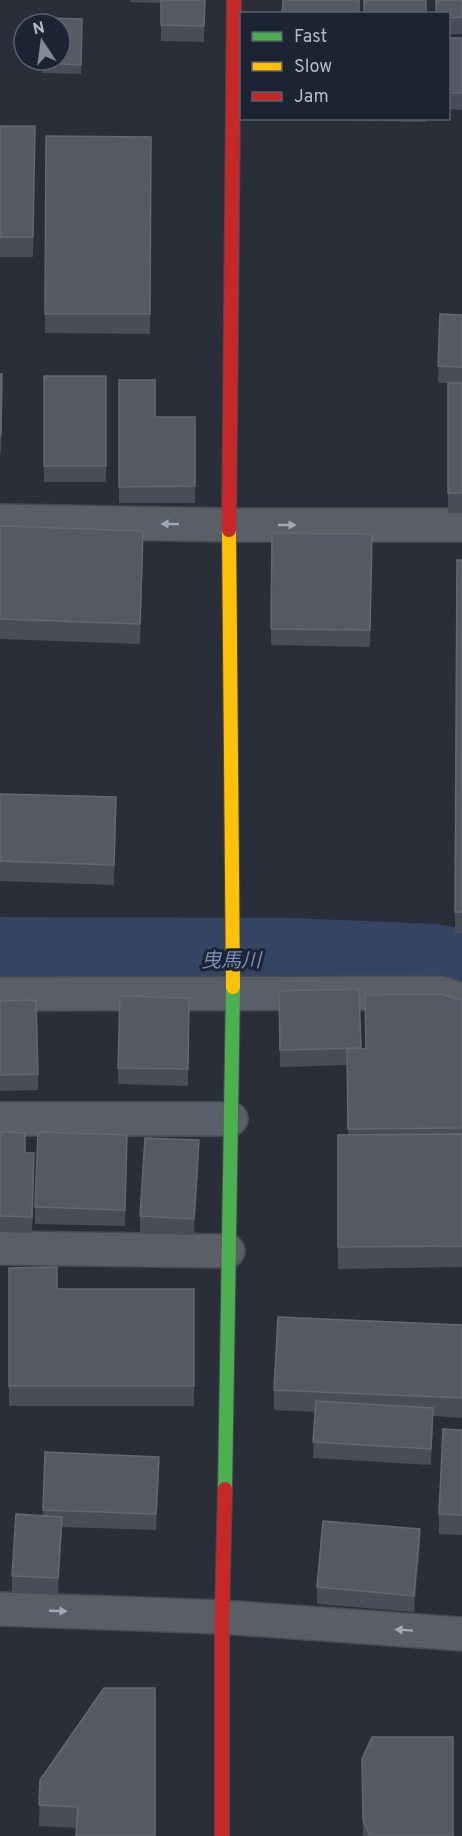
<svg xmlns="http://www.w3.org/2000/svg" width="462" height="1836" viewBox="0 0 462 1836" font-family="Overpass,'Noto Sans JP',sans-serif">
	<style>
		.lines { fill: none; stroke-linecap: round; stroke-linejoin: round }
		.river { stroke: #344463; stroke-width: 84 }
		.street-casing { stroke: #464a52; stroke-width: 36 }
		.fast-casing { stroke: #464a52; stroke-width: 16 }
		.slow-casing { stroke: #464a52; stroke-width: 16 }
		.jam-casing { stroke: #464a52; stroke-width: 16 }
		.street { stroke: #5a5e66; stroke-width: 33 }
		.fast { stroke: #4caf50; stroke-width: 14 }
		.slow { stroke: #ffc107; stroke-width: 14 }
		.jam { stroke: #c62828; stroke-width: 14 }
		.wall { fill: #494d57 }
		.shaded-wall { fill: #373c46 }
		.building { fill: #545963; stroke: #636873; stroke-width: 1.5 }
		.oneway { fill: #a1a8b6 }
		.labels { text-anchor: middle; stroke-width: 6; stroke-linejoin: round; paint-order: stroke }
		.water-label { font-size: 20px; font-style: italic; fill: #798db3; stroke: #1c2434 }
	</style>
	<rect width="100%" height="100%" fill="#292e39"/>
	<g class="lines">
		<path class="river" d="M0 959 293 960 433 966 462 971"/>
		<g class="street-casing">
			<g id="street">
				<path d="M0 521 229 525H462"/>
				<path d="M0 994 441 993 462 1000"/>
				<path d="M0 1119H231"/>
				<path d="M0 1248 228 1251"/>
				<path d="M0 1609 222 1617 462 1634"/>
			</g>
		</g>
		<g class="fast-casing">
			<path id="fast" d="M225 1489 233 987"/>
		</g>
		<g class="slow-casing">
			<path id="slow" d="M229 530 233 987"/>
		</g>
		<g class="jam-casing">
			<g id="jam">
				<path d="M229 530 234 0"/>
				<path d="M222 1836V1617L225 1489"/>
			</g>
		</g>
		<use href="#street" class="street"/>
		<use href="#fast" class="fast"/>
		<use href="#slow" class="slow"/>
		<use href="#jam" class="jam"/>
	</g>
	<g class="wall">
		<path d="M130 0H205L204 42 161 41V3L130 2Z"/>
		<path d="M462 0V34H448V14Z"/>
		<path d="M82 19 81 74 42 73V60Z"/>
		<path d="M448 38H462V110L448 109Z"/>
		<path d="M326 118H426V122L326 120Z"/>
		<path d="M0 126H35L33 257H0Z"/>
		<path d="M46 136 151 137 150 334 45 333Z"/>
		<path d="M440 314 462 315V383H438Z"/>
		<path d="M0 374H2L1 453H0Z"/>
		<rect x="44" y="376" width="62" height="106"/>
		<path d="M119 380 155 417H195V503H119Z"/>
		<rect x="448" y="383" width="14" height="130"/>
		<path d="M0 526 143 551 140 644 0 639Z"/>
		<path d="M272 533 372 534 370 647 271 645Z"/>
		<path d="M457 560H462V933H455Z"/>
		<path d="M0 794 116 817 114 885 0 881Z"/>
		<path d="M279 991 361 1048 365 1049 462 1000V1267L338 1269V1135H348L347 1065 280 1067Z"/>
		<path d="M189 998 188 1086 118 1084V1068Z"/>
		<path d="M0 1001 38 1074V1090L0 1091Z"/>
		<path d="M0 1132 25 1153 34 1170 32 1233 0 1232Z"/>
		<path d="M127 1151 125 1226 35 1224V1207Z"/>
		<path d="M199 1157 194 1235 140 1233V1216Z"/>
		<path d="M9 1268 57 1289H194V1406H9Z"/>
		<path d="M462 1325V1418L433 1416 431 1465 313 1458 315 1412 274 1410V1390Z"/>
		<path d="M462 1430V1535L439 1534V1514Z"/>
		<path d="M45 1452 159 1474 156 1530 62 1527 58 1595 12 1592V1576L43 1516Z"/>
		<path d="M420 1545 414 1612 317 1604V1587Z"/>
		<path d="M362 1759 453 1836H363Z"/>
		<path d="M40 1780 155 1836 77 1828 39 1826Z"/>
	</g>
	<g class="shaded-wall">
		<path d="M143 531V551L140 644V624Z"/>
		<path d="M116 797V817L114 885V865Z"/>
		<path d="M199 1140V1157L194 1235V1219Z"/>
		<path d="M433 1408V1425L431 1465V1449Z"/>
		<path d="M159 1457V1474L156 1530V1514Z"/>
		<path d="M62 1517V1534L58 1595V1578Z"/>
		<path d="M420 1529V1545L414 1612V1596Z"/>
	</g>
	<g class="building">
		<path d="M161 0H205L204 26 161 25Z"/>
		<path d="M283 0H359V14H282Z"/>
		<rect x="364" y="0" width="62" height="14"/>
		<path d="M436 0H462V17L448 18V14H436Z"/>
		<path d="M43 18 82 19 81 65 42 63V60H60V24H42Z"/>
		<rect x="448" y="38" width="14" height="55"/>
		<path d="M0 126H35L33 237H0Z"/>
		<path d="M46 136 151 137 150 314H45Z"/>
		<path d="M440 314 462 315V367L438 366Z"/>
		<path d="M0 374H2L1 436H0Z"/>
		<rect x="44" y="376" width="62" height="90"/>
		<path d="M119 380H155V417H195V486L119 487Z"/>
		<rect x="448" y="383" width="14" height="110"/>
		<path d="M0 526 143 531 140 624 0 619Z"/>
		<path d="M272 533 372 534 370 630 271 629Z"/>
		<path d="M457 560H462V912H455Z"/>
		<path d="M0 794 116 797 114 865 0 861Z"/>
		<path d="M359 989 361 1048 280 1050 279 991Z"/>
		<path d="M439 994 462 1000V1128L348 1129 347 1048 366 1049 365 995Z"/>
		<path d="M120 996 189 998 188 1069 118 1068Z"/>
		<path d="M36 1000 38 1074 0 1075V1001Z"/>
		<path d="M0 1132 25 1133V1153H34L32 1217 0 1216Z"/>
		<path d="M38 1132 127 1135 125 1210 35 1207Z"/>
		<path d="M462 1134V1246L338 1247V1135Z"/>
		<path d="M145 1138 199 1140 194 1219 140 1216Z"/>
		<path d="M57 1267V1289H194V1386H9V1268Z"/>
		<path d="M278 1317 462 1325V1398L274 1390Z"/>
		<path d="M316 1401 433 1408 431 1449 313 1442Z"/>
		<path d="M443 1429 462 1430V1515L439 1514Z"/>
		<path d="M45 1452 159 1457 156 1514 43 1510Z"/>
		<path d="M16 1514 62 1517 58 1578 12 1576Z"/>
		<path d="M323 1521 420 1529 414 1596 317 1587Z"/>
		<path d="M104 1688H155V1836H76L78 1807 39 1805 40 1780Z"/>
		<path d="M372 1737H453V1836H370L363 1820 362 1759Z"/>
	</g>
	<defs><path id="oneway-solid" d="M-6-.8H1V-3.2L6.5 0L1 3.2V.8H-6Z" transform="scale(1.5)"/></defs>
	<g class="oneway">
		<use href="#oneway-solid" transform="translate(170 524) rotate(-179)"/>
		<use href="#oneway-solid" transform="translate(287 525)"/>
		<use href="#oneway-solid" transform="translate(58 1611) rotate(2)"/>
		<use href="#oneway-solid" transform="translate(404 1630) rotate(-176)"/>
	</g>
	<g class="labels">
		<g class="water-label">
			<text x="231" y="967">曳馬川</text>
		</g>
	</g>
	<rect x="240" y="12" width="210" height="108" fill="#1c2434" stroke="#586070" stroke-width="1.5"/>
	<rect x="252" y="32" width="30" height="9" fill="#4caf50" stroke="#586070" stroke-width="1.5"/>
	<text x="294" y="42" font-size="18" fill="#b3baca">Fast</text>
	<rect x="252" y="62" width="30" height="9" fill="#ffc107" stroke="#586070" stroke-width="1.5"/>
	<text x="294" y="72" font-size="18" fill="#b3baca">Slow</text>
	<rect x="252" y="92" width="30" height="9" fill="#c62828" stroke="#586070" stroke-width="1.5"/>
	<text x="294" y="102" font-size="18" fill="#b3baca">Jam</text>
	<g transform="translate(42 42) rotate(347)"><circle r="28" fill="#1c2434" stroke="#586070" stroke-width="1.5"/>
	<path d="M0-4.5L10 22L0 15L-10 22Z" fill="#838997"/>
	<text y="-9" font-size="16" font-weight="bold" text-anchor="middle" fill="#b3baca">N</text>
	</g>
</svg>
